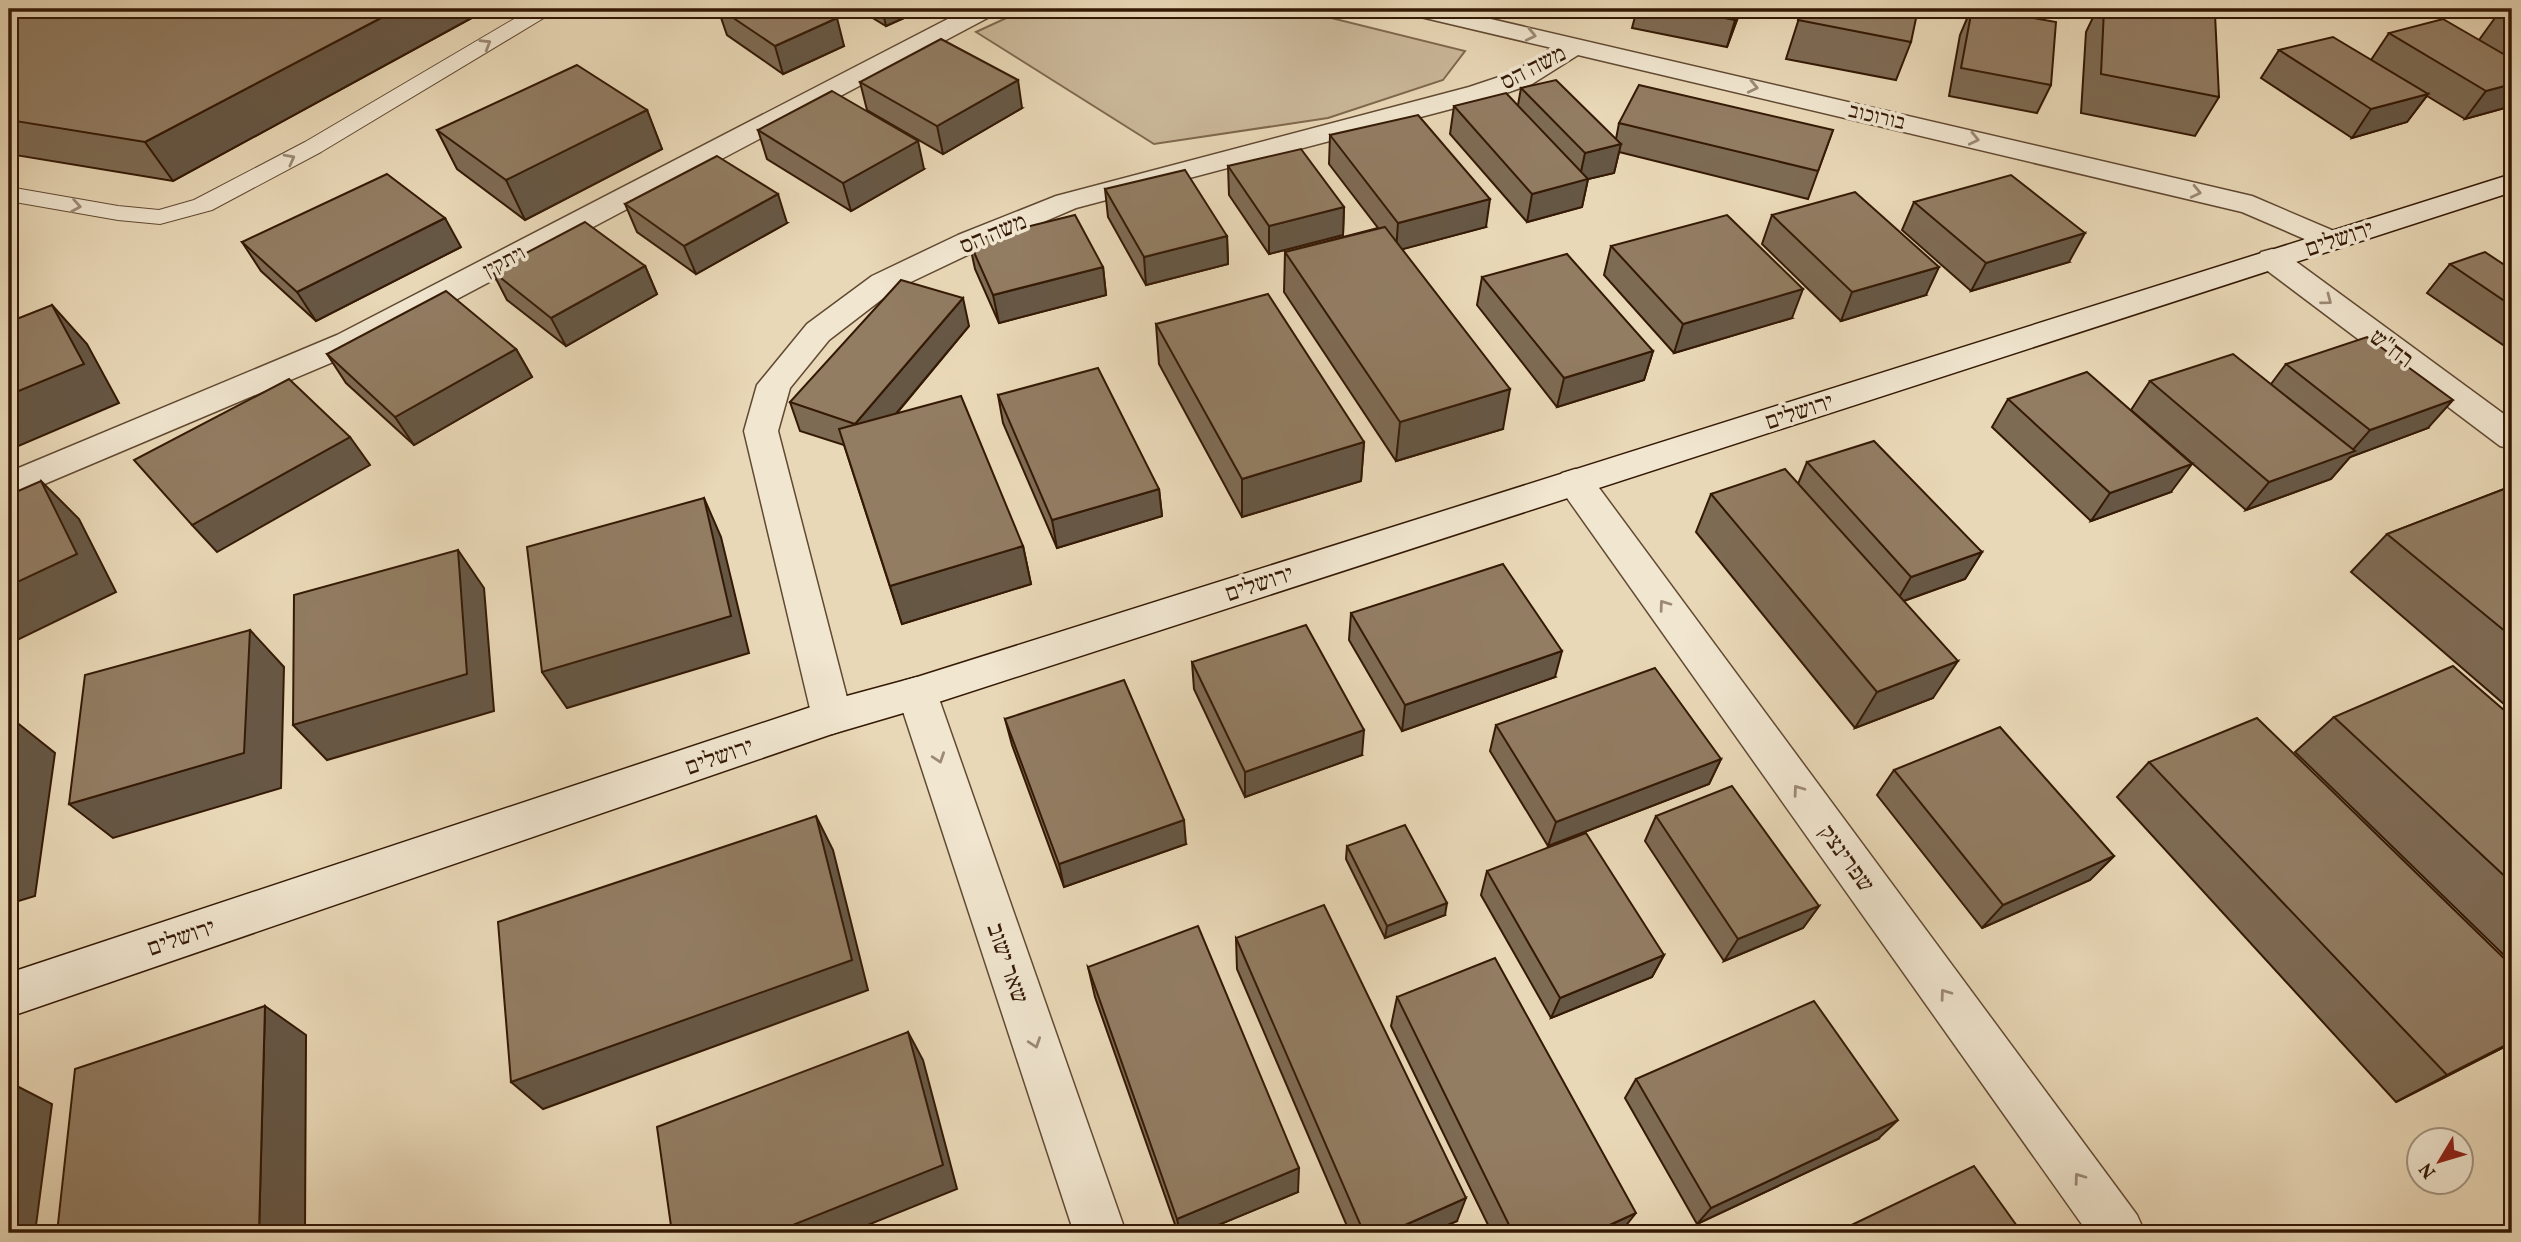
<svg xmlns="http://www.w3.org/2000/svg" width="2521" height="1242" viewBox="0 0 2521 1242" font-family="Vollkorn,'Frank Ruhl Libre',serif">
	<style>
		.green { fill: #cab899; stroke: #7f684f; stroke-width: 2 }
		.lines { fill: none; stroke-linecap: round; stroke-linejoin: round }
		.lane-casing { stroke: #614932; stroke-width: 2 }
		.street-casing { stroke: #614932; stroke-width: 3 }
		.secondary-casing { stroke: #341905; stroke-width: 3 }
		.lane { fill: #f1e6d0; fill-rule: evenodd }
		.street { fill: #f1e6d0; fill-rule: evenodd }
		.secondary { fill: #f1e6d0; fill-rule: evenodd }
		.wall { fill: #7e6b54; stroke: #341905; stroke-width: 2 }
		.shaded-wall { fill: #665745; stroke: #341905; stroke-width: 2 }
		.building { fill: #927c62; stroke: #341905; stroke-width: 2 }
		.oneway { stroke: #9c8a75 }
		.labels { text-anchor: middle; stroke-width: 7; stroke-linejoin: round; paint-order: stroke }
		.far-street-label { font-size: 21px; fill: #341905; stroke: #f1e6d0 }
		.street-label { font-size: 24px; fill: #341905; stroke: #f1e6d0 }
	</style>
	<rect width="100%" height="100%" fill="#e9d8b7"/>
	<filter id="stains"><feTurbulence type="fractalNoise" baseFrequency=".00286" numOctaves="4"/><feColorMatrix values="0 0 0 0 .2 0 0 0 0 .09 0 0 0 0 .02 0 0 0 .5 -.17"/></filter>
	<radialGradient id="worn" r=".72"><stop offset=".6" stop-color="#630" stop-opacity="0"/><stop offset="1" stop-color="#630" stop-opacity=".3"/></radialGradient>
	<path class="green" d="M1026 9H1295L1465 51 1443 80 1328 118 1154 144 976 32Z"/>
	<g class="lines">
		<g class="lane-casing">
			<path id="lane" d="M531 9H555L552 13 321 152 212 210 160 224 118 220 9 201V187L118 206 159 210 194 200 305 142Z"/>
		</g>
		<g class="street-casing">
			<g id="street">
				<path d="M967 9H999L995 14 359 351 9 499V472L337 335Z"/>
				<path d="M1404 9H1448L2252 196 2341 234 2345 241 2341 248 2330 250 2242 212 1578 55 1532 84 1489 99 1076 208 980 249 894 290 829 340 790 388 778 431 852 717 846 729 832 734 818 729 812 717 744 431 757 385 807 324 872 276 958 235 1056 196 1469 87 1514 72 1552 48 1408 14Z"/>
				<path d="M2272 249 2283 252 2512 420V449L2500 446 2261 266 2257 259 2261 252Z"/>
				<path d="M1575 469 1588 473 2137 1215 2145 1233H2088L1562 491 1557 482 1562 473Z"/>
				<path d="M917 677 931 681 937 693 1126 1233H1074L897 693 903 681Z"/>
			</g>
		</g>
		<g class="secondary-casing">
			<path id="secondary" d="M2512 174V192L917 709 832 734 9 1017V973L832 700 917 677Z"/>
		</g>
		<use href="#lane" class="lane"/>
		<use href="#street" class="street"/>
		<use href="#secondary" class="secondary"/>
	</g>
	<g class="wall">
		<path d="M9 9H488L173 181 9 154Z"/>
		<path d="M718 9H822L844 46 783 74 727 35Z"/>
		<path d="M858 9H924L886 26Z"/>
		<path d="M1563 9H1593L1590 14Z"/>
		<path d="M1637 9H1741L1727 47 1632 28Z"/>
		<path d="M1802 9 1911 42 1896 80 1786 59Z"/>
		<path d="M1971 9 2051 85 2037 113 1949 96 1960 35Z"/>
		<path d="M2097 9H2187L2219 97 2195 136 2081 113 2086 32Z"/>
		<path d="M2417 9H2447L2444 13Z"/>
		<path d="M2512 10V106L2465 119 2427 96 2407 122 2352 138 2261 78 2279 50 2371 60 2389 33 2479 40 2497 15Z"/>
		<path d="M860 82 1022 108 943 154 867 110Z"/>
		<path d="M1521 88 1616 139 1619 123 1833 130 1808 199 1619 152 1614 173 1588 179 1582 207 1527 222 1450 134 1454 106 1518 105Z"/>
		<path d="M647 110 662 149 525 220 457 169 437 130Z"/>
		<path d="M758 130 924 169 851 211 767 159Z"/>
		<path d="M1330 135 1486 227 1402 249 1503 429 1396 461 1284 292 1285 252 1378 228 1329 164Z"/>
		<path d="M1228 166 1344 207 1343 235 1269 254 1229 195Z"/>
		<path d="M1105 189 1227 236 1228 264 1146 285 1108 217Z"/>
		<path d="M1914 202 2069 262 1971 291 1902 230Z"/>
		<path d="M625 204 787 223 696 274 637 232Z"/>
		<path d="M1772 215 1926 295 1841 321 1762 244Z"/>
		<path d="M969 241 1103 267 1106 295 999 323 975 269Z"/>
		<path d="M242 242 461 247 316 321 261 271Z"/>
		<path d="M1611 246 1792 318 1674 353 1604 275Z"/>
		<path d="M2450 264 2512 270V351L2427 293Z"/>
		<path d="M645 266 657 294 566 346 507 300 492 271Z"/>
		<path d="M1482 277 1653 351 1644 380 1557 407 1477 305Z"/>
		<path d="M1156 324 1364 442 1361 481 1242 517 1159 364Z"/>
		<path d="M969 326 897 413 1023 546 1031 584 902 624 844 445 800 431 790 402Z"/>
		<path d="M516 349 532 377 414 445 346 383 327 354Z"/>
		<path d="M2286 364 2428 428 2350 457 2331 479 2246 510 2131 410 2150 381 2271 384Z"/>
		<path d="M998 395 1159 489 1162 516 1057 548 1003 423Z"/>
		<path d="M2008 399 2171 492 2091 521 1992 427Z"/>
		<path d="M1807 462 1982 552 1965 579 1904 601 1933 698 1855 728 1696 532 1711 494 1798 484Z"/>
		<path d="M2512 486V711L2351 572 2387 534Z"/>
		<path d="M1351 613 1555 677 1402 731 1349 640Z"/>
		<path d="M1192 662 1362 755 1245 797 1194 689Z"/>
		<path d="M2334 717H2512V963L2295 752Z"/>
		<path d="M1005 719 1186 844 1064 887 1012 745Z"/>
		<path d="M1496 725 1721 759 1709 784 1548 846 1490 751Z"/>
		<path d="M2149 762 2512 1043 2396 1102 2117 797Z"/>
		<path d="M1894 770 2114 856 2090 880 1982 928 1877 795Z"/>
		<path d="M1656 816 1819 906 1803 928 1724 961 1645 841Z"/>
		<path d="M1347 846 1445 915 1385 938 1346 859Z"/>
		<path d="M1487 871 1664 955 1652 977 1551 1018 1481 895Z"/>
		<path d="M1236 938 1457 1221 1429 1233H1350L1237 969Z"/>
		<path d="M1088 967 1298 1192 1199 1233H1178L1095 997Z"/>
		<path d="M1397 997 1620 1233H1492L1391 1026Z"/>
		<path d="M1636 1079 1878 1139 1697 1224 1625 1098Z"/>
	</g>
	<g class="shaded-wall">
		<path d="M398 9H488L173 181 145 142Z"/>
		<path d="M882 9H924L886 26Z"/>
		<path d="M1738 9H1741L1727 47 1735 20Z"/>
		<path d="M837 18 844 46 783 74 775 46Z"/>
		<path d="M1018 80 1022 108 943 154 937 126Z"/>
		<path d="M2512 84V106L2465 119 2486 91Z"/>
		<path d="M2428 94 2407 122 2352 138 2371 109Z"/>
		<path d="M647 110 662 149 525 220 506 180Z"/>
		<path d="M918 141 924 169 851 211 843 183Z"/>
		<path d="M1621 144 1614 173 1588 179 1582 207 1527 222 1532 194 1579 181 1585 153Z"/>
		<path d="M778 194 787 223 696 274 684 246Z"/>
		<path d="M1490 199 1486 227 1396 251 1398 223Z"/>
		<path d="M1344 207 1343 235 1269 254V226Z"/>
		<path d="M445 218 461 247 316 321 297 292Z"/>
		<path d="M2085 233 2069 262 1971 291 1986 263Z"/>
		<path d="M1227 236 1228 264 1146 285 1144 257Z"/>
		<path d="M645 266 657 294 566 346 551 318Z"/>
		<path d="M1103 267 1106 295 999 323 993 295Z"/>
		<path d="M1939 267 1926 295 1841 321 1852 292Z"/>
		<path d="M1803 289 1792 318 1674 353 1683 324Z"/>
		<path d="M963 298 969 326 864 452 855 424Z"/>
		<path d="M52 305 87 344 119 403 9 450V395Z"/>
		<path d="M516 349 532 377 414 445 395 417Z"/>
		<path d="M1653 351 1644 380 1557 407 1564 378Z"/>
		<path d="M1510 389 1503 429 1396 461 1400 422Z"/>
		<path d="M2453 400 2428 428 2350 457 2331 479 2246 510 2269 482 2351 452 2370 430Z"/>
		<path d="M350 437 370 465 217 552 192 525Z"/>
		<path d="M1364 442 1361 481 1242 517V479Z"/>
		<path d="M2192 464 2171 492 2091 521 2110 493Z"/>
		<path d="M41 481 79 519 116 592 9 644V586Z"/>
		<path d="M1159 489 1162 516 1057 548 1052 520Z"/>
		<path d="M704 498 721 537 749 653 567 708 542 672Z"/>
		<path d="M1023 546 1031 584 902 624 890 586Z"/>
		<path d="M458 550 484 588 494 711 327 760 293 725Z"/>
		<path d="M1982 552 1965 579 1895 604 1911 577Z"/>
		<path d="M250 630 284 667 281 788 113 838 69 804Z"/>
		<path d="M1562 651 1555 677 1402 731 1405 705Z"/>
		<path d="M1958 661 1933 698 1855 728 1877 692Z"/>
		<path d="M10 717 55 753 35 896 9 904V723Z"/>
		<path d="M1364 730 1362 755 1245 797V772Z"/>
		<path d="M1721 759 1709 784 1548 846 1556 822Z"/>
		<path d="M816 816 833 850 868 990 543 1109 511 1082Z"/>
		<path d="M1184 820 1186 844 1064 887 1059 864Z"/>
		<path d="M2114 856 2090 880 1982 928 2003 905Z"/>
		<path d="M1447 903 1445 915 1385 938 1387 926Z"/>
		<path d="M1819 906 1803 928 1724 961 1738 939Z"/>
		<path d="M1664 955 1652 977 1551 1018 1560 998Z"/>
		<path d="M265 1006 306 1035 305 1233H259Z"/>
		<path d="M908 1032 923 1060 957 1189 848 1233H773Z"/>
		<path d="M2512 1042V1043L2396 1102 2447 1075Z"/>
		<path d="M9 1082 52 1104 35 1233H9Z"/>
		<path d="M1898 1120 1878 1139 1697 1224 1711 1208Z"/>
		<path d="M1299 1168 1298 1192 1199 1233H1180L1177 1219Z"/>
		<path d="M1466 1198 1457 1221 1429 1233H1387Z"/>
		<path d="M1636 1213 1620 1233H1592Z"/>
	</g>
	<g class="building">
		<path d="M9 9H398L145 142 9 120Z"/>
		<path d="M720 9H822L837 18 775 46Z"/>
		<path d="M1680 9H1738L1735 20Z"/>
		<path d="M1802 9H1918L1911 42 1798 20Z"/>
		<path d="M1972 9H1981L2056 22 2051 85 1961 68Z"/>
		<path d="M2104 9H2187L2215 14 2219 97 2101 74Z"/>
		<path d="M2512 10V23L2497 15Z"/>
		<path d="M2443 19 2512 59V84L2486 91 2389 33Z"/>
		<path d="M2333 37 2428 94 2371 109 2279 50Z"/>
		<path d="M941 39 1018 80 937 126 860 82Z"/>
		<path d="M577 65 647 110 506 180 437 130Z"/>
		<path d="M1556 80 1621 144 1585 153 1521 88Z"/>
		<path d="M1639 85 1833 130 1818 171 1619 123Z"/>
		<path d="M832 91 918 141 843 183 758 130Z"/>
		<path d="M1506 93 1588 179 1532 194 1454 106Z"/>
		<path d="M1418 115 1490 199 1398 223 1330 135Z"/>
		<path d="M1301 149 1344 207 1269 226 1228 166Z"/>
		<path d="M717 156 778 194 684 246 625 204Z"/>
		<path d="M1185 170 1227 236 1144 257 1105 189Z"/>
		<path d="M387 174 445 218 297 292 242 242Z"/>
		<path d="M2011 175 2085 233 1986 263 1914 202Z"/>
		<path d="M1855 192 1939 267 1852 292 1772 215Z"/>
		<path d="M1075 215 1103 267 993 295 969 241Z"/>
		<path d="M1727 215 1803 289 1683 324 1611 246Z"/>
		<path d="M585 222 645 266 551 318 492 271Z"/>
		<path d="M1385 227 1510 389 1400 422 1285 252Z"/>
		<path d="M2485 252 2512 270V306L2450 264Z"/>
		<path d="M1567 254 1653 351 1564 378 1482 277Z"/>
		<path d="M901 280 963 298 855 424 790 402Z"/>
		<path d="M446 291 516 349 395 417 327 354Z"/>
		<path d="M1268 294 1364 442 1242 479 1156 324Z"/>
		<path d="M52 305 84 364 9 395V322Z"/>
		<path d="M2367 337 2453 400 2370 430 2286 364Z"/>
		<path d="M2233 354 2355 451 2269 482 2150 381Z"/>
		<path d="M1098 368 1159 489 1052 520 998 395Z"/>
		<path d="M2087 372 2192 464 2110 493 2008 399Z"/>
		<path d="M289 379 350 437 192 525 134 460Z"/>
		<path d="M961 396 1023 546 890 586 839 429Z"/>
		<path d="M1874 441 1982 552 1911 577 1807 462Z"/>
		<path d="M1785 469 1958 661 1877 692 1711 494Z"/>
		<path d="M41 481 77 554 9 586V495Z"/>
		<path d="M2512 486V637L2387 534Z"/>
		<path d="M704 498 731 616 542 672 527 547Z"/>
		<path d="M458 550 467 674 293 725 294 595Z"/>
		<path d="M1503 564 1562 651 1405 705 1351 613Z"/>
		<path d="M1306 625 1364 730 1245 772 1192 662Z"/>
		<path d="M250 630 244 753 69 804 85 675Z"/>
		<path d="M2453 666 2512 717V883L2334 717Z"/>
		<path d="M1655 668 1721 759 1556 822 1496 725Z"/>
		<path d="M1124 680 1184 820 1059 864 1005 719Z"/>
		<path d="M2257 718 2512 966V1042L2447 1075 2149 762Z"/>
		<path d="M2000 727 2114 856 2003 905 1894 770Z"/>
		<path d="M1732 786 1819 906 1738 939 1656 816Z"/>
		<path d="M816 816 852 960 511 1082 498 922Z"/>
		<path d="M1405 825 1447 903 1387 926 1347 846Z"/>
		<path d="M1586 833 1664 955 1560 998 1487 871Z"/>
		<path d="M1324 905 1466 1198 1387 1233H1364L1236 938Z"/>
		<path d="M1198 926 1299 1168 1177 1219 1088 967Z"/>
		<path d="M1495 958 1636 1213 1592 1233H1513L1397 997Z"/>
		<path d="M1814 1001 1898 1120 1711 1208 1636 1079Z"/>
		<path d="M265 1006 259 1233H57L75 1069Z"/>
		<path d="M908 1032 943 1165 773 1233H672L657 1127Z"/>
		<path d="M1974 1166 2022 1233H1835Z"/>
	</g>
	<defs><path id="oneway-chevron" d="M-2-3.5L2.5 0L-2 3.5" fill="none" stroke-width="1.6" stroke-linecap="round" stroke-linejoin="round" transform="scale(1.75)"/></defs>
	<g class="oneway">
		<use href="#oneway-chevron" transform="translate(1531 35) rotate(13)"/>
		<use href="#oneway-chevron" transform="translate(486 44) rotate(-31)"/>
		<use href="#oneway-chevron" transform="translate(1753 87) rotate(13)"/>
		<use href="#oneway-chevron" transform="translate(1974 139) rotate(13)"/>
		<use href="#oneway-chevron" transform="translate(290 159) rotate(-28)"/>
		<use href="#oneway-chevron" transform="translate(2196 192) rotate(13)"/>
		<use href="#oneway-chevron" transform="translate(76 206) rotate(10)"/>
		<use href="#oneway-chevron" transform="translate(2327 300) rotate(37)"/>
		<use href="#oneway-chevron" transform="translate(1664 605) rotate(-126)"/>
		<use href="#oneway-chevron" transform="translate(939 758) rotate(71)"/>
		<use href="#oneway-chevron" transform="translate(1798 790) rotate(-126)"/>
		<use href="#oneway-chevron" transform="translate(1945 994) rotate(-126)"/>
		<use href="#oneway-chevron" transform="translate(1035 1043) rotate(71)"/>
		<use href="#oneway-chevron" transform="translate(2079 1178) rotate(-126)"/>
	</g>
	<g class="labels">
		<g class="far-street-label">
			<text transform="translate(1877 116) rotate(13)" y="7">בורוכוב</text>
			<text transform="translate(504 261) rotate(-28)" y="7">ויתקין</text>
		</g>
		<g class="street-label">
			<text transform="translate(1533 67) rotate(-27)" y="8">משה הס</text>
			<text transform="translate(993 233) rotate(-23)" y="8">משה הס</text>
			<text transform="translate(2339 238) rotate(-18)" y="8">ירושלים</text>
			<text transform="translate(2392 348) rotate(37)" y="8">רח"ש</text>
			<text transform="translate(1799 411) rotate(-18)" y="8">ירושלים</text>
			<text transform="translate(1259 583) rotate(-18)" y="8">ירושלים</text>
			<text transform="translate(719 756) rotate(-19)" y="8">ירושלים</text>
			<text transform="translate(1847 858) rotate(54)" y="8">שפרינצק</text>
			<text transform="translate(181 937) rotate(-19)" y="8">ירושלים</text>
			<text transform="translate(1008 963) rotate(71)" y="8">שאר ישוב</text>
		</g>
	</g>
	<rect width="2521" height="1242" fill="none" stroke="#e9d8b7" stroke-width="35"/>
	<rect x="10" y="10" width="2500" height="1221" fill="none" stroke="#341905" stroke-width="3.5"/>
	<rect x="18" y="18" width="2486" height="1207" fill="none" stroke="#341905" stroke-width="2"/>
	<g transform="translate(2440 1161) rotate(232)"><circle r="33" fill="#f1e6d0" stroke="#a5947f" stroke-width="2"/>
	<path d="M0-5L12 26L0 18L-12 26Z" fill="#8f2418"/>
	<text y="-10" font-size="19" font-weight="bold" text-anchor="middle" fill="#341905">N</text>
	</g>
	<rect width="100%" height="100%" filter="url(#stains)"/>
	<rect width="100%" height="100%" fill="url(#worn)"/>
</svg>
